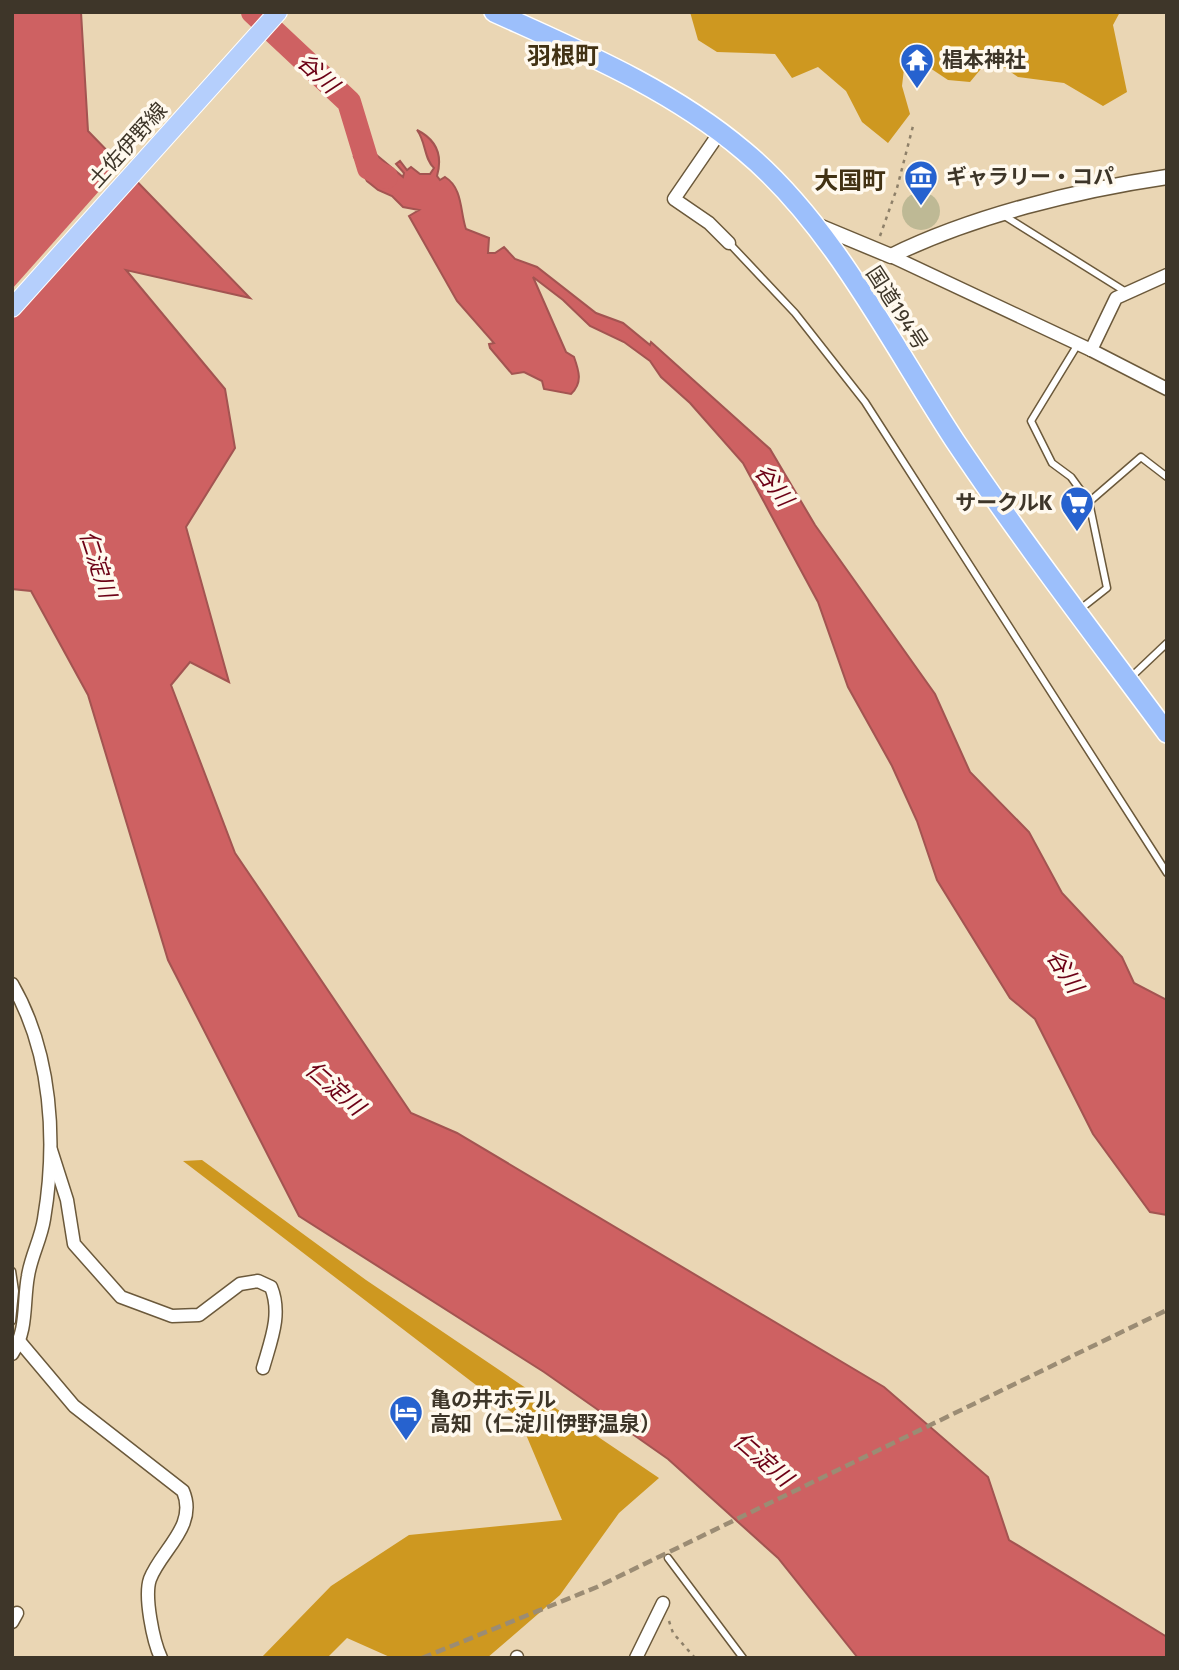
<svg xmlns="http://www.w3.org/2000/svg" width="1179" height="1670" viewBox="0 0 1179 1670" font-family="'Fira Sans','Noto Sans JP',sans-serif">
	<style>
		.forest { fill: #ce9820 }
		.water { fill: #ce6162; stroke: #a35451; stroke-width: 2 }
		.pier { fill: #ead6b4 }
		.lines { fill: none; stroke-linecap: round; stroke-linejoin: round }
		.river { stroke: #ce6162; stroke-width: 24 }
		.building { fill: #beb995 }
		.service-casing { stroke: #6b593b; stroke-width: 9 }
		.minor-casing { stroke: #6b593b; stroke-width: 15 }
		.tertiary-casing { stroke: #6b593b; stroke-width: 17 }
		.primary-casing { stroke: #fff; stroke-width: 20 }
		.trunk-casing { stroke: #fff; stroke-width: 22 }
		.path { stroke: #8e8069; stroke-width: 2.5; stroke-dasharray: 3.5 5; stroke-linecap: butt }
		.service { stroke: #fff; stroke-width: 6 }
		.minor { stroke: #fff; stroke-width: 12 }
		.tertiary { stroke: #fff; stroke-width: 14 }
		.primary { stroke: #b5cffc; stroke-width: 18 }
		.trunk { stroke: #9cbffb; stroke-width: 19 }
		.rail { stroke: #9b8c74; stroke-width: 4.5; stroke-dasharray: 10 5; stroke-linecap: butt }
		.labels { text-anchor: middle; stroke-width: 7; stroke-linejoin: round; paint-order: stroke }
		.poi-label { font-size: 21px; font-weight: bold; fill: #3e3629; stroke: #fff9ee; text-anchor: start }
		.street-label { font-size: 21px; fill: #3e3629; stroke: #fff9ee }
		.water-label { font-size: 23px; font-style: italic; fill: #6c0015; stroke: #fff9ee }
		.quarter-label { font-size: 24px; font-weight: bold; fill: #423214; stroke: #fff9ee }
	</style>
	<rect width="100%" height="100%" fill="#ead6b4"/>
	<g class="forest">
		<path d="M690 12H1120L1113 25 1127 92 1103 106 1064 83 1018 77 990 58 970 82 948 80 906 52 902 86 910 114 888 143 862 122 846 91 818 67 792 78 775 54 717 52 698 40Z"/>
		<path d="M202 1160 366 1280 659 1478 619 1513 560 1595 487 1658H392L347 1638 327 1658H261L331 1586 409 1535 562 1520 519 1418 183 1161Z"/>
	</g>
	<g class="water">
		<path d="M12 12H81L88 131 250 298 126 270 225 389 235 448 186 527 229 682 190 662 171 685 235 853 411 1113 457 1133 884 1387 988 1477 1009 1540 1167 1637V1658H858L778 1558 668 1459 544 1372 299 1216 168 960 88 695 31 591 12 589Z"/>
		<path d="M417 130C437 140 443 155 437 176L440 180 445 177C463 188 460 212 466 229L489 238 488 253H495L504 247 515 259 537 267 596 313 623 323 650 345 651 342 770 449 815 525 935 694 970 772 1029 832 1062 893 1122 957 1134 983 1167 1000V1215L1150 1212 1093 1134 1035 1019 1010 998 937 880 917 821 892 766 848 687 818 602 743 463 690 403 661 377 650 361 624 342 590 326 563 300 533 277 566 352 574 357C579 371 583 383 571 394L544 389 542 381 524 372 512 374 490 348 489 344 494 343 457 301 409 216 419 210 403 207 392 196 378 190 367 181 354 157 373 152 403 177 404 173 396 164 400 161 407 170 411 167 420 174H430L434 168C424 159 426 142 417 130Z"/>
	</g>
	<path class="pier" d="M124 163 138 177 12 318V289Z"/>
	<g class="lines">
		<path class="river" d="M253 12 349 102 369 168 386 177"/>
	</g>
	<circle class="building" cx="921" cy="211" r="19"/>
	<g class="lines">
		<g class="service-casing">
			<g id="service">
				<path d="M1003 215 1126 292"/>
				<path d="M729 243 795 313 865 402 1167 873"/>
				<path d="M1078 344 1031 421 1052 463 1071 477 1089 502"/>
				<path d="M1079 610 1107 588 1089 502 1141 457 1167 477"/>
				<path d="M1129 679 1167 643"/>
				<path d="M12 1271 15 1291 12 1321"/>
				<path d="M668 1558 743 1658"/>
			</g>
		</g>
		<g class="minor-casing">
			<g id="minor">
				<path d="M720 132 674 199 709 223 729 243"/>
				<path d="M891 256 1091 350 1167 389"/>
				<path d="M1091 350 1116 298 1167 275"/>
				<path d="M12 984C52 1053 57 1142 44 1219 41 1239 31 1256 28 1276 23 1303 28 1330 12 1354"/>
				<path d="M51 1150 67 1200 74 1244 121 1297 172 1316 199 1315 240 1284 258 1281 271 1287C282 1314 271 1340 263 1368"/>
				<path d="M20 1342 74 1406 183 1491C198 1526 161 1550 150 1579 144 1596 153 1641 161 1658"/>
				<path d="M12 1622 17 1613"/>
				<path d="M517 1657V1658"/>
				<path d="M636 1658 663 1603"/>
			</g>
		</g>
		<g class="tertiary-casing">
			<path id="tertiary" d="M814 224 891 256C972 216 1078 190 1167 177"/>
		</g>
		<g class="primary-casing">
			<path id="primary" d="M12 308 278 12"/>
		</g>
		<g class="trunk-casing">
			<path id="trunk" d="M494 12C580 51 671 89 744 151 833 225 892 345 955 441 1022 541 1096 637 1167 733"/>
		</g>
		<g class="path">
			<path d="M880 236 897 188 913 126"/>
			<path d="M669 1621 673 1633 695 1658"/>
		</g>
		<use href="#service" class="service"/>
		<use href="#minor" class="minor"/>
		<use href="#tertiary" class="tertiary"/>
		<use href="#primary" class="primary"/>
		<use href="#trunk" class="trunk"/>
		<path class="rail" d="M422 1658 597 1587 1167 1310"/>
	</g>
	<defs>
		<g id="temple-pin" transform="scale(1.75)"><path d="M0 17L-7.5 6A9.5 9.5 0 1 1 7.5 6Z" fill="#2662cf" stroke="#fff9ee"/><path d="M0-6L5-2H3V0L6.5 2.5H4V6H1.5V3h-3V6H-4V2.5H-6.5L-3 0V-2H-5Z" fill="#fff"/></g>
		<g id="museum-pin" transform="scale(1.75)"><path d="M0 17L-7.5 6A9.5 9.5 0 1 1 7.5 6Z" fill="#2662cf" stroke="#fff9ee"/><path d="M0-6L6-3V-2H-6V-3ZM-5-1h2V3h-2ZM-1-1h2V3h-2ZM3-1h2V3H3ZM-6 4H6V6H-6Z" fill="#fff"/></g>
		<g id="supermarket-pin" transform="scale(1.75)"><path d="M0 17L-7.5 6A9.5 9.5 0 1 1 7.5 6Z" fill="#2662cf" stroke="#fff9ee"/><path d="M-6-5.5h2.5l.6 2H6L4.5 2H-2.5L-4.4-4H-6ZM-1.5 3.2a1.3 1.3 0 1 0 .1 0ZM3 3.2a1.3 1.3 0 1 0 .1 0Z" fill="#fff"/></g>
		<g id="hotel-pin" transform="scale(1.75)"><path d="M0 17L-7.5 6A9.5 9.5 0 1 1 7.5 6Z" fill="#2662cf" stroke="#fff9ee"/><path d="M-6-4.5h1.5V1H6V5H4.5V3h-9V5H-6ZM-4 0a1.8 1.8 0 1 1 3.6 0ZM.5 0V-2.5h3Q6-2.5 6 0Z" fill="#fff"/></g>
	</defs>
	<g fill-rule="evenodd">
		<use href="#temple-pin" x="917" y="60"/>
		<use href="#museum-pin" x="921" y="177"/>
		<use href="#supermarket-pin" x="1077" y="503"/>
		<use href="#hotel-pin" x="406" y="1412"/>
	</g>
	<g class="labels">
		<g class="poi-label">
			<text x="942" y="67">椙本神社</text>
			<text x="946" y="184">ギャラリー・コパ</text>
			<text x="1052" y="510" text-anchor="end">サークルK</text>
			<text x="430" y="1407">亀の井ホテル<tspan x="430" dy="24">高知（仁淀川伊野温泉）</tspan></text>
		</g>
		<g class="street-label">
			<text transform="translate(128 145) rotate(-48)" y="7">土佐伊野線</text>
			<text transform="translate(897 308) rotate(57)" y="7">国道194号</text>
		</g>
		<g class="water-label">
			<text transform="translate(318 73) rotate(43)" y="8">谷川</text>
			<text transform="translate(774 485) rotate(53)" y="8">谷川</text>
			<text transform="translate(98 564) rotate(72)" y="8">仁淀川</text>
			<text transform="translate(1065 971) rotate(58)" y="8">谷川</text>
			<text transform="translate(335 1088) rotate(41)" y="8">仁淀川</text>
			<text transform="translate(763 1459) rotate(41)" y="8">仁淀川</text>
		</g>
		<g class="quarter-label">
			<text x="563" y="64">羽根町</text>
			<text x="850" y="189">大国町</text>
		</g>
	</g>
	<rect width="1179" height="1670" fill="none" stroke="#3e3629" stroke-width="28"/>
</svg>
